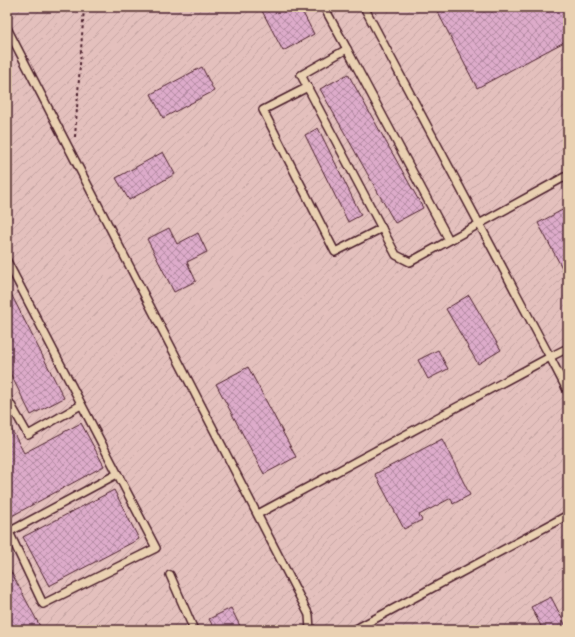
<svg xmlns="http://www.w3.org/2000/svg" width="575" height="637" viewBox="0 0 575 637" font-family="Pangolin,sans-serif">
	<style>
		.industrial { fill: url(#industrial-furrows) }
		.building { fill: url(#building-cross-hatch); stroke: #4a1f2b }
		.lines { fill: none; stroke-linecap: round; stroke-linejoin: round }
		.lane-casing { stroke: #4a1f2b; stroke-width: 10 }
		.path { stroke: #4a1f2b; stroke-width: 2; stroke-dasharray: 3 3; stroke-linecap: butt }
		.lane { stroke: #ead1b2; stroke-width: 7 }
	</style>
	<defs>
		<pattern id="industrial-furrows" width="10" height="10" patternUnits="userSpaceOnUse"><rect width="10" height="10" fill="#e4c0bd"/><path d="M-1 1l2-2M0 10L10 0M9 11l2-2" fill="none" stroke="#c5a5a3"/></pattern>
		<pattern id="building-cross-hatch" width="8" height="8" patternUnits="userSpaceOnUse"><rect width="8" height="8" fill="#ddabca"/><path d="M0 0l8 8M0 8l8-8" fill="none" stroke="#b58ba4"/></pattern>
	</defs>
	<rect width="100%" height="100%" fill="#e7c9b7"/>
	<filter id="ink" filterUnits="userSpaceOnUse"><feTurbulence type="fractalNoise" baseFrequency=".025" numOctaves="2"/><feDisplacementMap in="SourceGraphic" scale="8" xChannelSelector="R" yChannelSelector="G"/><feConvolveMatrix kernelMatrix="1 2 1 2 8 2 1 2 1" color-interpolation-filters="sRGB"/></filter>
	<g filter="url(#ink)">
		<rect class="industrial" x="7" y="7" width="561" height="623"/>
		<g class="building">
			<path d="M260 7H300L314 34 283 51Z"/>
			<path d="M435 7H568V40L477 88Z"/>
			<path d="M202 67 214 91 163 118 151 94Z"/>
			<path d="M348 74 423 208 395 223 320 89Z"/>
			<path d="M318 128 361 215 348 222 305 135Z"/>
			<path d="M163 152 175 174 129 200 116 178Z"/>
			<path d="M568 207V279L538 223Z"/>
			<path d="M169 228 177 244 198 233 207 252 187 262 196 281 174 292 147 239Z"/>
			<path d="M7 286 64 398 31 415 7 367Z"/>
			<path d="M469 295 501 350 478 364 446 309Z"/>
			<path d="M438 350 448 369 428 379 418 360Z"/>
			<path d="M248 367 296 457 264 474 216 384Z"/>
			<path d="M7 421 24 453 81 423 104 466 8 518Z"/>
			<path d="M442 439 470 495 453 504 451 498 419 515 422 520 404 529 375 474Z"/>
			<path d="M114 490 139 539 49 586 23 537Z"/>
			<path d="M10 570 42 630H7V572Z"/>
			<path d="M551 597 568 630H543L531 607Z"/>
			<path d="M231 608 242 630H215L209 619Z"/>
		</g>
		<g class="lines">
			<g class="lane-casing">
				<g id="lane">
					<path d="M324 7 347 49 301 75 396 255 410 262 568 175"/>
					<path d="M364 7 550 357 568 348"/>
					<path d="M7 28 309 615 310 630"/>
					<path d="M347 49 449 240"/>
					<path d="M308 87 263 110 335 252 382 228"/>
					<path d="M7 261 156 548 43 604 9 532"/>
					<path d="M7 398 28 435 81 405"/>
					<path d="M258 514 550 357 568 392"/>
					<path d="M7 533 117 474"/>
					<path d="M170 575 194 630"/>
					<path d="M354 630 568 515"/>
				</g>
			</g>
			<path class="path" d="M75 137 84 7"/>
			<use href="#lane" class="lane"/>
		</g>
	</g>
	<rect width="575" height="637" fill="none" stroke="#ead1b2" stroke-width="24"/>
	<rect x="12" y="12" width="551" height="613" fill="none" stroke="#4a1f2b" stroke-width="1.5" filter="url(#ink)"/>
</svg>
